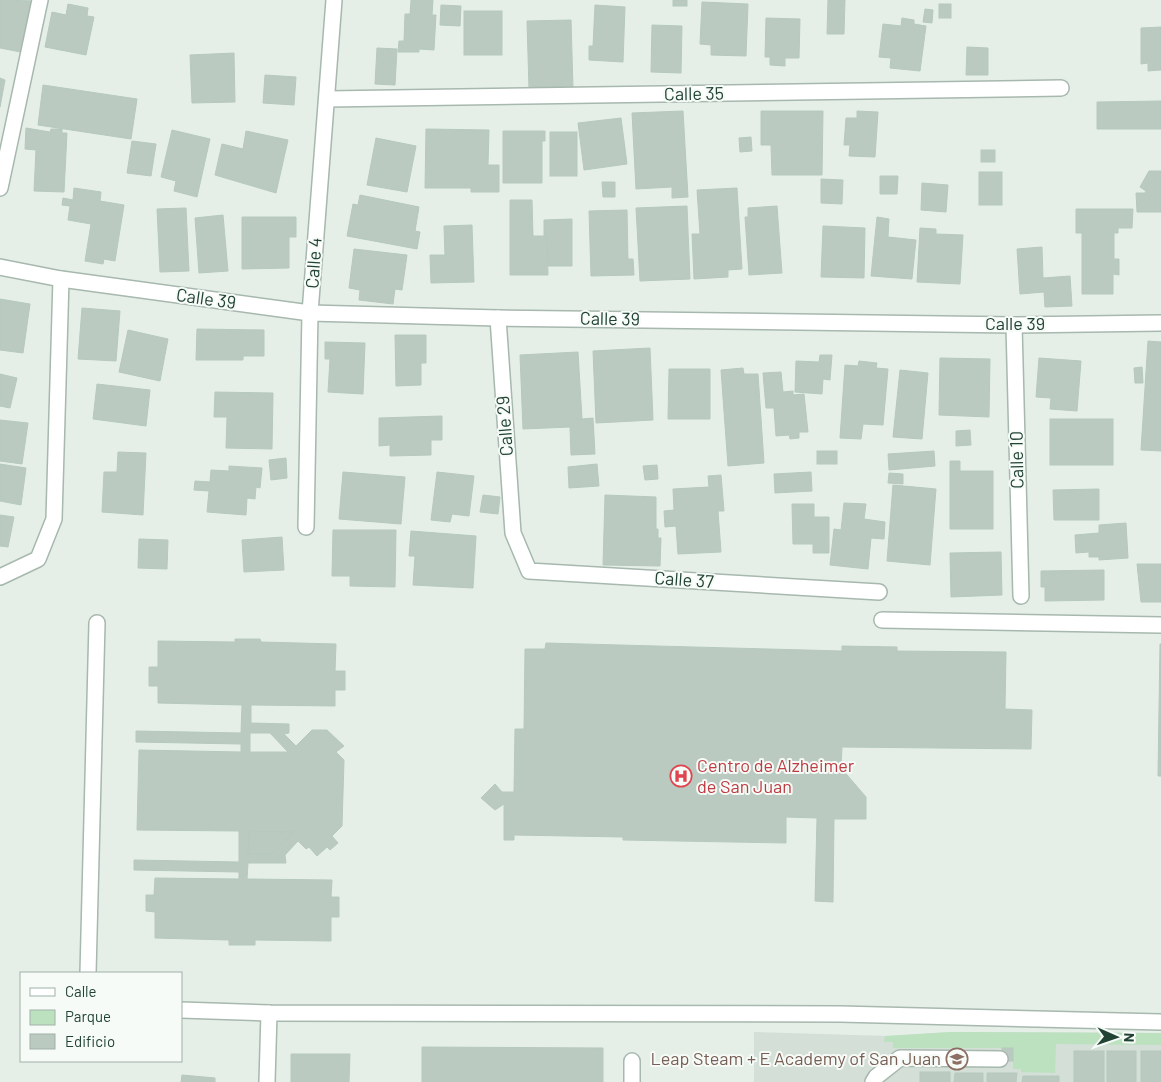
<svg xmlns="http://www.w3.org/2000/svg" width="1161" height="1082" viewBox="0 0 1161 1082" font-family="Barlow,sans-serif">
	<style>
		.built { fill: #d3dfd7 }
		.green { fill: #bce1bf }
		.building { fill: #bacac1; stroke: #b6c9be; fill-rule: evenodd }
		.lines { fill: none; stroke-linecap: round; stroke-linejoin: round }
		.minor-casing { stroke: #a7b8ae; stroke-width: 18 }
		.minor { stroke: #fff; stroke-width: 15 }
		.labels { text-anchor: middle; stroke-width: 4; stroke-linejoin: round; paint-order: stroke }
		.street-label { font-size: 18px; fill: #224334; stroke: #f6fbf7 }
		.health-label { font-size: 18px; fill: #be3a42; stroke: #f6fbf7; text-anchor: start }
		.education-label { font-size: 18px; fill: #785e54; stroke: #f6fbf7; text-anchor: end }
	</style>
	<rect width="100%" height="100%" fill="#e5efe8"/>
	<path class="built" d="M754 1032 889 1036 951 1032 1161 1033V1082H754Z"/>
	<path class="green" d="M951 1032 1161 1033V1045L1056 1044 1055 1073 1021 1072V1069H1013V1048H893V1042H884L885 1036Z"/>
	<g class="building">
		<path d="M0 0 35 1 26 53 0 48Z"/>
		<path d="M411 0H433L432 15H436L434 50 419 49V52H398L399 41H404L405 14H410Z"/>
		<rect x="673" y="0" width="14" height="6"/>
		<path d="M828 0H845L844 34H827Z"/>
		<path d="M702 2 748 4 746 56 711 55V45L700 44Z"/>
		<path d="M68 4 88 8 87 16 94 17 86 55 45 47 52 12 66 15Z"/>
		<rect x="939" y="4" width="12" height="14"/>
		<path d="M441 5 461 6 460 26 440 25Z"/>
		<path d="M595 5 625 7 623 62 589 60V46H593Z"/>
		<path d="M925 9 933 10 932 23 923 22Z"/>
		<rect x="464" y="11" width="38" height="44"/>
		<path d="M766 18 800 19 799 58H785V66L770 65V57H765Z"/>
		<path d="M902 18 914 20V24L926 26 920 71 890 68 891 58 879 57 883 24 901 26Z"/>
		<path d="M571 20 573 88 529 89 527 21Z"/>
		<path d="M652 25 682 26 681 73 651 72Z"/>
		<path d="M1161 27V70L1148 71V63L1141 64V28Z"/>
		<path d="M967 47 988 48V75H966Z"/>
		<path d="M377 48 397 49 395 85 375 84Z"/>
		<path d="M234 53 235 102 192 103 190 55Z"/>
		<path d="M265 75 296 77 294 105 263 103Z"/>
		<path d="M0 78 5 80 0 107Z"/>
		<path d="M43 85 137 99 131 139 38 125Z"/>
		<path d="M1161 101V129H1097V102Z"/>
		<path d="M683 111 688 197 672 198V187L636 189 632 113Z"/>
		<path d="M761 111H823L822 175H772L771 145H761Z"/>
		<path d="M857 111 878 112 875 157 849 156 850 145H844L846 118H857Z"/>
		<path d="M621 118 627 164 584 170 578 123Z"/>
		<path d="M26 128 50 132 51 129H62V133H67L64 192 34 191 36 150 25 149Z"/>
		<path d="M426 129 489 130 488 165H499V192H471V188H425Z"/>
		<path d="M172 130 210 139 197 197 174 191 176 181 161 177Z"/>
		<path d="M246 131 288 140 276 193 215 175 222 144 243 149Z"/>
		<path d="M503 131H545V141H542V183H503Z"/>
		<rect x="550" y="132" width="27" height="44"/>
		<path d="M751 137 752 151 740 152 739 138Z"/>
		<path d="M376 138 416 146 407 192 367 185Z"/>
		<path d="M132 141 156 144 151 176 127 173Z"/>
		<rect x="981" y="150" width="14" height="12"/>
		<path d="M1149 171H1161V212H1137L1136 193H1145L1146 191 1140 187Z"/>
		<rect x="979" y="172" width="23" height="33"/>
		<path d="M880 176H898L897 194H880Z"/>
		<path d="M821 179 843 180 842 204 821 203Z"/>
		<path d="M602 182H615V197H603Z"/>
		<path d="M922 183 948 185 946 212 921 210Z"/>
		<path d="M74 188 101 192 100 201 124 205 115 261 104 259 103 264 85 261 91 224 68 220 70 206 62 205 63 198 73 200Z"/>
		<path d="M737 188 742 269 728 270V277L694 279 692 234H700L697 190Z"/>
		<path d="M360 195 419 207 415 231 420 232 417 249 347 236 353 204 358 205Z"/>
		<path d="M510 200H532L533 236H547L548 275H510Z"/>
		<path d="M687 206 690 279 640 281 636 208Z"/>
		<path d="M777 206 782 273 749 275 745 217H748V208Z"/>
		<path d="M186 208 189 271 160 272 157 209Z"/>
		<path d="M1076 209H1133L1132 228H1118V233H1114V259H1119V275L1113 274V294H1082V233H1076Z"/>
		<path d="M627 210 628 259H633L634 275 591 276 589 211Z"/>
		<path d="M223 215 228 271 199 273 195 218Z"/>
		<path d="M242 217H296V237H289V268L242 269Z"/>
		<path d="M877 217 889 219 888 237 916 240 912 279 871 276Z"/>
		<path d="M572 219V266H548L547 236H544V220Z"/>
		<path d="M472 225 474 282 431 283 430 255H445L444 226Z"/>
		<path d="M823 226 865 228 864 278 821 277Z"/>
		<path d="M920 228 936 229V234L963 235 960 284 917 282Z"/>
		<path d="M1042 247 1043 278 1070 276 1072 306 1045 307 1044 292 1020 294 1017 249Z"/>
		<path d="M354 249 407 255 402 290 395 289 393 304 359 300 360 290 349 288Z"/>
		<path d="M0 299 30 304 23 353 0 350Z"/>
		<path d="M82 308 120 311 116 361 78 359Z"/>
		<path d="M197 329 264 330V356H243V360H196Z"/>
		<path d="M128 330 168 339 160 381 119 372Z"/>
		<path d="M395 335H426V363H421V385L396 386Z"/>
		<path d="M1148 341 1161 342V451L1141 450Z"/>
		<path d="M325 342 365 343 363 394 328 392 330 359H325Z"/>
		<path d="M650 348 653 420 596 423 593 351Z"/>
		<path d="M578 352 582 419 593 418 595 454 571 455 570 427 523 429 520 355Z"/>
		<path d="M820 355H832L830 380 823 379 822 394 795 392 796 361 819 362Z"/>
		<path d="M940 358 990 359 989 417 939 415Z"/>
		<path d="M1039 358 1081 361 1077 411 1050 409 1051 398 1036 397Z"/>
		<path d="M859 361 877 363 876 368 888 369 883 425 863 424 861 439 840 438 845 365 858 366Z"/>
		<path d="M1142 367 1143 383H1135L1134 368Z"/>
		<path d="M743 368 744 374H758L764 463 728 466 721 370Z"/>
		<path d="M669 369H710V419H668Z"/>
		<path d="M900 370 928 373 922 439 893 437Z"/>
		<path d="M781 372 783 392 793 391V395L804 394 808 432H799V438L790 439 789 435 776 436 774 408H766L763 373Z"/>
		<path d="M0 374 17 378 10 408 0 406Z"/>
		<path d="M97 384 150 390 146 426 93 419Z"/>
		<path d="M215 392 273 393 272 449 226 448 227 417H214Z"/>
		<path d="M442 416V440H431V455L390 456V445L379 446V418Z"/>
		<rect x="1050" y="419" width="63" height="46"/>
		<path d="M0 420 28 423 22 464 0 461Z"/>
		<path d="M970 430 971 445 956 446V431Z"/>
		<rect x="817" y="451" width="20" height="13"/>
		<path d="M934 451 935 466 889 470 888 454Z"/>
		<path d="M118 452 146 453 143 515 102 512 104 472H117Z"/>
		<path d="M286 458 287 478 271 480 269 460Z"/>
		<path d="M950 461H960V471H993V529H950Z"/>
		<path d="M0 464 26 468 21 505 0 501Z"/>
		<path d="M597 464 599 486 569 488 568 467Z"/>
		<path d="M657 465 658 479 645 480 643 466Z"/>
		<path d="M229 466 262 468 260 488 256 487 255 499 247 498 246 515 207 512 209 491 194 490 195 481 210 482 211 470 229 471Z"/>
		<path d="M343 472 405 477 401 524 339 519Z"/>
		<path d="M437 472 474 476 469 516 452 514 450 522 431 520Z"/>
		<path d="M811 472 812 491 775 493 774 474Z"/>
		<path d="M889 473 903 474V484L888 483Z"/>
		<path d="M721 475 724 511H718L721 552 678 554 676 526 665 527 664 511 674 510 673 489 709 487 708 476Z"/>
		<path d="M893 485 936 489 930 565 887 561Z"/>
		<path d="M1099 489V520H1054L1053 490Z"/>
		<path d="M483 495 500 497 498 514 480 512Z"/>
		<path d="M605 495 656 497V529H658V538H661L660 566 603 565Z"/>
		<path d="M844 503 866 504 864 519 885 522 884 539 871 538 868 569 830 565 834 529 841 530Z"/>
		<path d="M792 504H814V517H829V553H813V544H793Z"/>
		<path d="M0 515 14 517 8 547 0 546Z"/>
		<path d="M1126 523 1128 558 1099 560V557H1089V552L1076 553 1075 535 1099 533V525Z"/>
		<path d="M333 530H396L395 587 350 586V576H332Z"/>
		<path d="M411 531 476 536 473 588 413 585 415 556H409Z"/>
		<path d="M282 537 284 570 244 572 242 540Z"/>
		<path d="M139 539 168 540 167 569 138 568Z"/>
		<path d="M1001 552 1002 595 951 597 950 553Z"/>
		<path d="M1137 564H1161V602H1141Z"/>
		<path d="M1104 570V600L1045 601V587H1041V571Z"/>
		<path d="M235 639H260L261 642 336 644 335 671H345V690H335V706L251 705V723L289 724V733L284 734 296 746 312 730H327L344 746 336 752 344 760 342 826 332 836 338 843 330 850 327 847 317 856 309 847 306 849 298 841 285 855 286 863H248L247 879 332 880 331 897H339V917H331V941L255 940V945H229V940L155 938V912L146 911V895H154L155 878 239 879V872L134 870V860L239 862V831L137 830 139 750 241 752V744L136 742V731L241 733 242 705 158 703V686H149V667H158V641L235 642ZM250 733H270L288 752H250ZM249 832H293L272 854H248Z"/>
		<path d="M546 643 842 651V646L897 647V651L1006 652 1005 709 1032 710 1031 749 842 747 841 768 866 797V819H834L833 902 815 901 817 818 786 817V843L623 840V837L514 835V840H504V804L495 810 481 798 495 784 502 792H514L515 729H524L525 649H545Z"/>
		<path d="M1160 644H1161V776H1158Z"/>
		<path d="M249 832H293L272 854H248Z"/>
		<path d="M422 1047 603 1048V1082H422Z"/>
		<rect x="1002" y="1048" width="11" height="13"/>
		<rect x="1074" y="1051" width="30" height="31"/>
		<rect x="1107" y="1051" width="29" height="31"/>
		<rect x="1141" y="1051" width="20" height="31"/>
		<path d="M291 1054H350L349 1082H291Z"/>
		<rect x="920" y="1072" width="30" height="10"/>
		<path d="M955 1073H983V1082H954Z"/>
		<path d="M987 1073H1017L1016 1082H987Z"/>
		<path d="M182 1075 215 1078V1082H181Z"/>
		<path d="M1023 1076H1059V1082H1022Z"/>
	</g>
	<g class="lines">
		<g class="minor-casing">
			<g id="minor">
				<path d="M327 99 1061 88"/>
				<path d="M0 188 40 0"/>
				<path d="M0 267 61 279 310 313 498 318 1014 325 1161 323"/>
				<path d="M498 318 513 533 529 571 879 592"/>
				<path d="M1014 325 1021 596"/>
				<path d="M306 527 310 313 334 0"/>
				<path d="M0 577 38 559 54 519 61 279"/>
				<path d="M882 620 1161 625"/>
				<path d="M88 973 97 623"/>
				<path d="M181 1010 269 1013 840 1014 1161 1022"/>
				<path d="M632 1061V1082"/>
				<path d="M267 1082 269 1013"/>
				<path d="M873 1082 876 1077 900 1058 1000 1059"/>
			</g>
		</g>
		<use href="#minor" class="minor"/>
	</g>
	<defs>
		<g id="hospital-ring" transform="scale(1.125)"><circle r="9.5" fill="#f6fbf7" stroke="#e0444e" stroke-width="1.5"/><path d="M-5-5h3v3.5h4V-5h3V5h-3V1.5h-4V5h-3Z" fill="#e0444e"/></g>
		<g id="school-ring" transform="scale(1.125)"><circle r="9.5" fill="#f6fbf7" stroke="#8d6e63" stroke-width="1.5"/><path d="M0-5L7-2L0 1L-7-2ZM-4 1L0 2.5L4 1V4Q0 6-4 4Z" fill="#8d6e63"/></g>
	</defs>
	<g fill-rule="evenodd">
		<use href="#hospital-ring" x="681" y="776"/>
		<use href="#school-ring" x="957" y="1059"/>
	</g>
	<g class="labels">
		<g class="street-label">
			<text transform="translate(694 94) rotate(-1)" y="6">Calle 35</text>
			<text transform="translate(314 263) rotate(-86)" y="6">Calle 4</text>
			<text transform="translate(206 299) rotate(8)" y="6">Calle 39</text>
			<text transform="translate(610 319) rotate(1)" y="6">Calle 39</text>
			<text x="1015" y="330">Calle 39</text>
			<text transform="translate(505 426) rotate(-94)" y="6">Calle 29</text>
			<text transform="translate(1017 460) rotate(-91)" y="6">Calle 10</text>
			<text transform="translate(684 580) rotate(4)" y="6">Calle 37</text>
		</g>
		<g class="health-label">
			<text x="697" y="772">Centro de Alzheimer<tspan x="697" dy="21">de San Juan</tspan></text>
		</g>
		<g class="education-label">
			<text x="941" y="1065">Leap Steam + E Academy of San Juan</text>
		</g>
	</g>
	<rect x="20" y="972" width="162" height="90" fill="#f6fbf7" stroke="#a1b1a9"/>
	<rect x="30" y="988" width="25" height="8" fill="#ffffff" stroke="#a1b1a9"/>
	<text x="65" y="997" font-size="15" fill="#224334">Calle</text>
	<rect x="30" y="1010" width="25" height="15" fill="#bce1bf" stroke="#a1b1a9"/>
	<text x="65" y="1022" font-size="15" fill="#224334">Parque</text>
	<rect x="30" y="1034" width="25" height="15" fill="#bacac1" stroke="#a1b1a9"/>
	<text x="65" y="1047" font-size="15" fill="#224334">Edificio</text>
	<g transform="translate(1116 1037) rotate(92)" stroke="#f6fbf7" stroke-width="4" paint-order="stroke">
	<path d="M0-4L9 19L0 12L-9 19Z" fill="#224334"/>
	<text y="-8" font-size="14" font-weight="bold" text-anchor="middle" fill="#224334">N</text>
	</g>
</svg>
